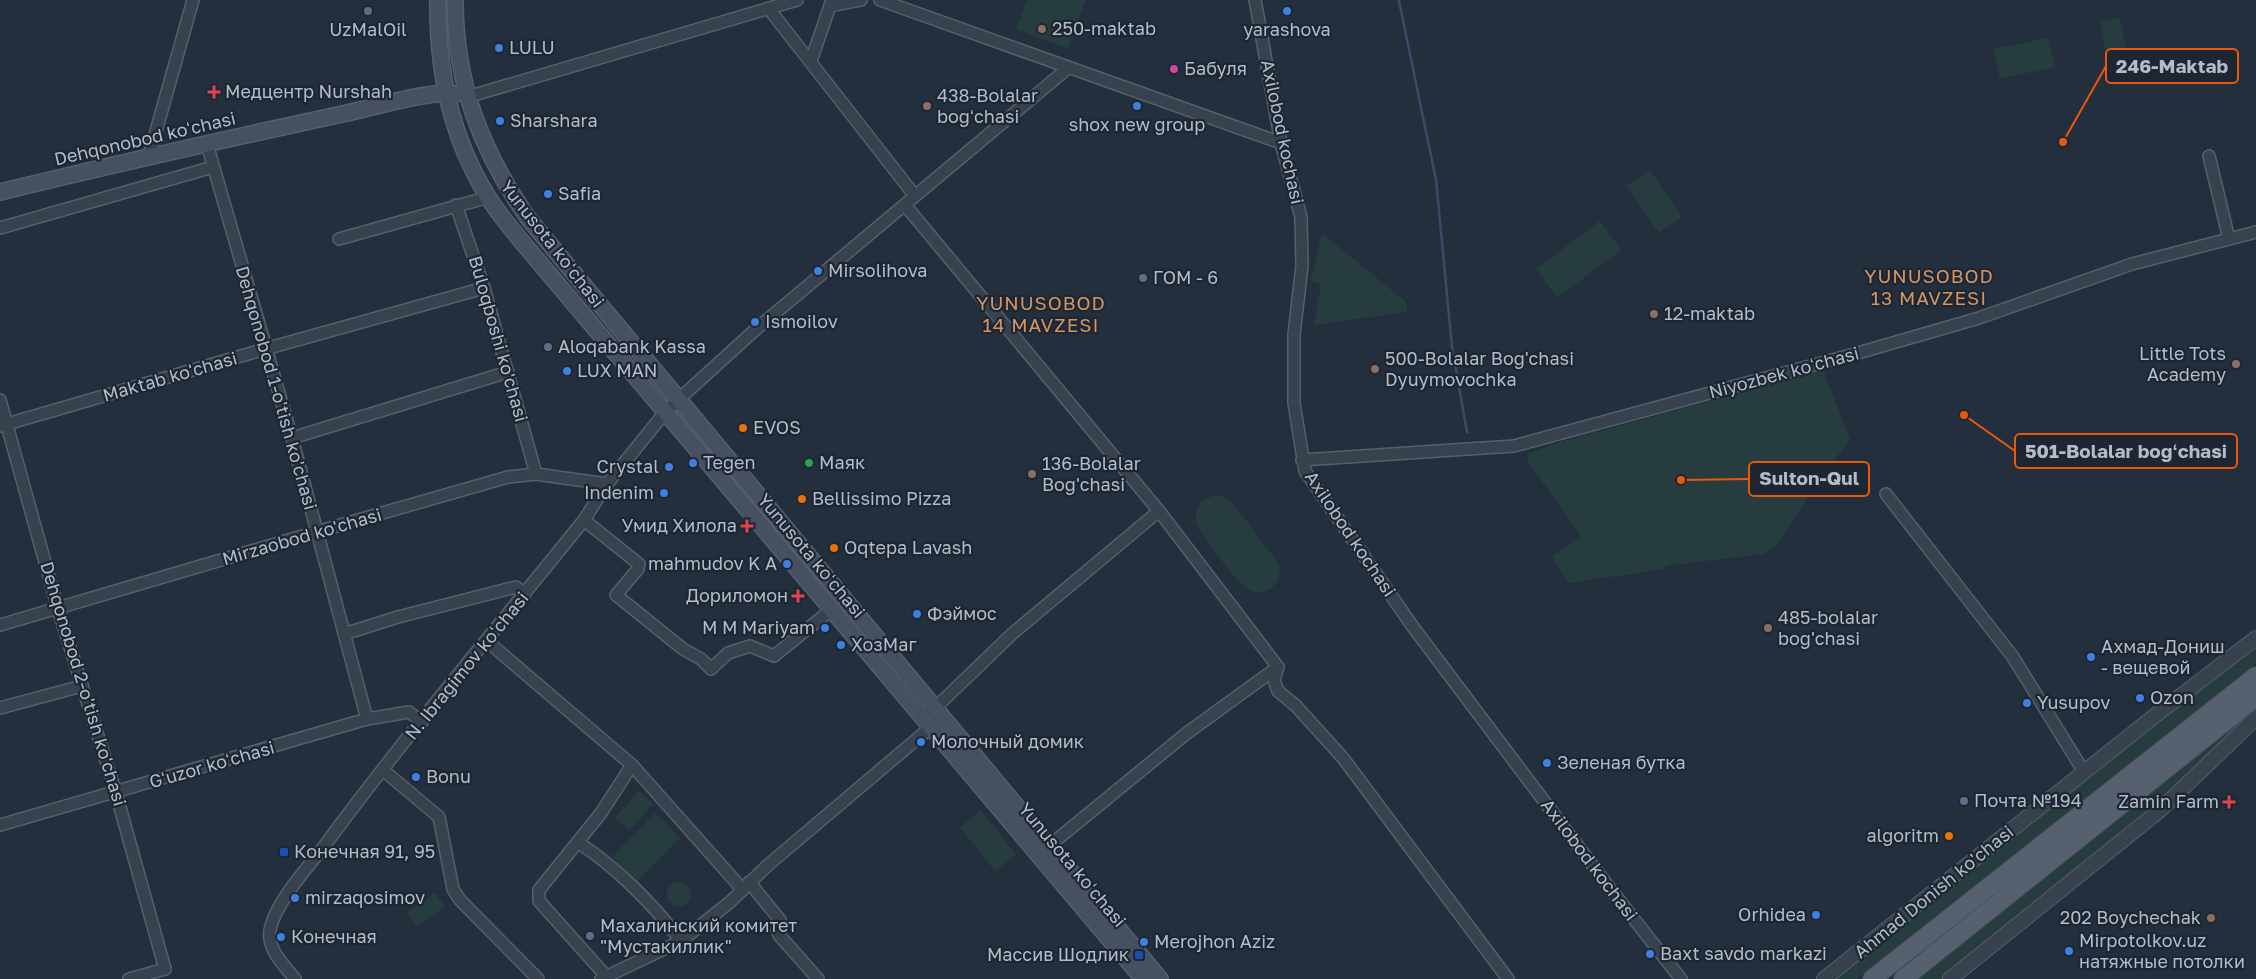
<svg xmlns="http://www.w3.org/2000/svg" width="2256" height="979" viewBox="0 0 2256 979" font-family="'Golos Text',sans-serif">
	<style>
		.green { fill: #263c3f }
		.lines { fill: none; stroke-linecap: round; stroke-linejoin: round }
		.stream { stroke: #394c67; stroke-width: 2.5 }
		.minor-casing { stroke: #565f6c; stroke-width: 14 }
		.tertiary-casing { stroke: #565f6c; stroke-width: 16 }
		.secondary-casing { stroke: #565f6c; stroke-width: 18 }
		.primary-casing { stroke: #414a57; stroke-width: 20 }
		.minor { stroke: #38414e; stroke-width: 11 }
		.tertiary { stroke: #38414e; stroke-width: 14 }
		.secondary { stroke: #465061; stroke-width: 15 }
		.primary { stroke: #56606e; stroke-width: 18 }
		.service-dot { fill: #5c6f8a; stroke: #1d2633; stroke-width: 2 }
		.shop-dot { fill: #3f7fe0; stroke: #1d2633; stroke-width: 2 }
		.education-dot { fill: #8d6e63; stroke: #1d2633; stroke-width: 2 }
		.hotel-dot { fill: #d1479c; stroke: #1d2633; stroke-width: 2 }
		.health-dot { fill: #e0444e; stroke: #1d2633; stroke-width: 2 }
		.food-dot { fill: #e8710a; stroke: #1d2633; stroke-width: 2 }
		.leisure-dot { fill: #2e9e5b; stroke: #1d2633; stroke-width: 2 }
		.transit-dot { fill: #1a4fb4; stroke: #1d2633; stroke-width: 2 }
		.labels { text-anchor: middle; stroke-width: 4.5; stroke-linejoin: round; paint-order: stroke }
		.poi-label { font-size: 18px; fill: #b4bcc9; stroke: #1d2633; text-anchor: start }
		.street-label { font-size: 18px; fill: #b4bcc9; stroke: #1d2633 }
		.neighbourhood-label { font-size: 19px; letter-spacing: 1px; fill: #d59563; stroke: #1d2633 }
		.leader { fill: none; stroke: #e8590c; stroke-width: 2 }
		.callout-dot { fill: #e8590c; stroke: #1d2633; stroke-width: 2 }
		.callout { fill: #1d2633; stroke: #e8590c; stroke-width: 2 }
		.callout-label { font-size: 19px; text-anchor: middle; font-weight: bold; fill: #b4bcc9 }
	</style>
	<rect width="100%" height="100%" fill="#242f3e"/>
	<g class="green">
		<path d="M1027 0H1086L1068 49 1016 29Z"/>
		<path d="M2120 18 2128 60 2108 64 2100 22Z"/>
		<path d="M2048 38 2055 67 2000 79 1994 49Z"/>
		<path d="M1650 170 1682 217 1659 233 1626 186Z"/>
		<path d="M1600 221 1621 250 1557 298 1536 269Z"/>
		<path d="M1322 233 1406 302 1407 312 1314 325 1321 284 1311 281Z"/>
		<path d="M1823 370 1850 439 1808 497 1778 544 1763 554 1665 566 1666 569 1568 583 1552 556 1581 536 1529 463 1526 454 1557 443Z"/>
		<path d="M1219 495 1233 503 1279 564C1280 574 1279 582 1271 588 1264 593 1256 594 1249 590 1237 584 1203 536 1196 523 1194 507 1202 497 1219 495Z"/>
		<path d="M2256 643V664L1857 979H1831Z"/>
		<path d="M2256 703V711L2139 822 1942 979H1914Z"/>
		<path d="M639 791 653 804 629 830 615 817Z"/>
		<path d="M981 810 1016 854 995 871 960 827Z"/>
		<path d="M655 813 680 838 637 882 612 857Z"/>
		<circle cx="679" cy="894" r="12"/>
		<path d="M435 893 445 907 417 927 407 913Z"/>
	</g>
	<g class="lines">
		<path class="stream" d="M1399 1 1436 180 1452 347 1467 432"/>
		<g class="minor-casing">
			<g id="minor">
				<path d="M880 0 1281 143"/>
				<path d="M1255 0 1281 143 1301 217 1302 266 1294 334V403L1305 471 1413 627 1608 886 1681 979"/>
				<path d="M830 6 861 0"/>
				<path d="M769 9 915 196"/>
				<path d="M811 61 832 0"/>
				<path d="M467 97 797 0"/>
				<path d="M207 144 292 438 367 719"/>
				<path d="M149 156 193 0"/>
				<path d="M2209 156 2229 239"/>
				<path d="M456 205 484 288 536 474"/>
				<path d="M905 205 1159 511 1278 667 1274 680 1278 691 1296 706 1343 758 1508 979"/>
				<path d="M0 228 213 167"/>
				<path d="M339 239 489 197"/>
				<path d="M0 400 58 609 116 793 165 969"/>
				<path d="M0 426 265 349 484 288"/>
				<path d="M292 438 508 372"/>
				<path d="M1302 460 1514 446 1858 353 1979 318 2132 264 2256 232"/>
				<path d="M1886 494 2013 657 2084 772"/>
				<path d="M584 520 639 564 638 569 616 595 683 649 701 659 711 669 728 653 750 646 774 656 831 610"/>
				<path d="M0 625 316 532 508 477 536 474 607 484"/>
				<path d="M344 634 398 617 516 587 525 594"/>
				<path d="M487 641 632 765 743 890"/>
				<path d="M0 708 82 686"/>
				<path d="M930 713 1012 634 1159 511"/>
				<path d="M383 770 439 817 453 889 460 900 538 979"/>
				<path d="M0 825 367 719 409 712 422 722"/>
				<path d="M579 843C616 867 655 906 681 941"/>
				<path d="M1049 846 1187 733 1278 667"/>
				<path d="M749 882 780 920 777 930 779 935 818 979"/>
				<path d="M606 976 539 901V890L601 813 632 765"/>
				<path d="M129 979 165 969"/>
				<path d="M295 979C284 965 267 950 270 930 275 903 308 867 325 845 407 734 497 628 584 520L607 484 666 411 755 330 1068 68"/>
				<path d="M601 979 681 941 730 902 768 865 937 722"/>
			</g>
		</g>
		<g class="tertiary-casing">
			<g id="tertiary">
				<path d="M1824 979 2157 714 2256 638"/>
				<path d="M1950 979 2159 811 2256 718"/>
			</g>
		</g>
		<g class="secondary-casing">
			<g id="secondary">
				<path d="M438 0C437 74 452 144 494 206 508 226 524 244 539 262L1143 979"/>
				<path d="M455 0C455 84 481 150 528 218L1160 979"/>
				<path d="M0 192C115 164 231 138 347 113 371 108 434 89 455 94"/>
			</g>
		</g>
		<g class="primary-casing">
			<g id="primary">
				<path d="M1872 979 2256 676"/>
				<path d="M1903 979 2256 697"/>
			</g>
		</g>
		<use href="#minor" class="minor"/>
		<use href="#tertiary" class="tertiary"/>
		<use href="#secondary" class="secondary"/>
		<use href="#primary" class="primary"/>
	</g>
	<g class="service-dot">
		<circle cx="368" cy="11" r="5"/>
		<circle cx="1143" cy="278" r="5"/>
		<circle cx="548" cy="347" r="5"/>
		<circle cx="1964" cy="801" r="5"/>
		<circle cx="590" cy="936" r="5"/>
	</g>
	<g class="shop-dot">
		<circle cx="1287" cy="11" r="5"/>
		<circle cx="499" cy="48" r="5"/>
		<circle cx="1137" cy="106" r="5"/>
		<circle cx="500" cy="121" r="5"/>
		<circle cx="548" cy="194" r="5"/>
		<circle cx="818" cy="271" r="5"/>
		<circle cx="755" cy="322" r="5"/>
		<circle cx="567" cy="371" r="5"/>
		<circle cx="693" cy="463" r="5"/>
		<circle cx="669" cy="467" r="5"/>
		<circle cx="664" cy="493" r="5"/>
		<circle cx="787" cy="564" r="5"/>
		<circle cx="917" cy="614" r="5"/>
		<circle cx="825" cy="628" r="5"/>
		<circle cx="841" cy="645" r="5"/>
		<circle cx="2091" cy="657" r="5"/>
		<circle cx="2140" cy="698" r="5"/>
		<circle cx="2027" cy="703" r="5"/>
		<circle cx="921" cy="742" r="5"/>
		<circle cx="1547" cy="763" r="5"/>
		<circle cx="416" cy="777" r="5"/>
		<circle cx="295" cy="898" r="5"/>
		<circle cx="1816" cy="915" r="5"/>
		<circle cx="281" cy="937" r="5"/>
		<circle cx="1144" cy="942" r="5"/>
		<circle cx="2069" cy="951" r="5"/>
		<circle cx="1650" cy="954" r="5"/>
	</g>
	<g class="education-dot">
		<circle cx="1042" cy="29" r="5"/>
		<circle cx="927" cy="106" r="5"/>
		<circle cx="1654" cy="314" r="5"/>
		<circle cx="2236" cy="364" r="5"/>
		<circle cx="1375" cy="369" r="5"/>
		<circle cx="1032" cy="474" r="5"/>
		<circle cx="1768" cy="628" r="5"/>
		<circle cx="2211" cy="918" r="5"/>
	</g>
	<circle class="hotel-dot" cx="1174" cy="69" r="5"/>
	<g class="health-dot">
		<path d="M211.5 84.5h5v5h5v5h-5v5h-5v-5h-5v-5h5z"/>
		<path d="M744.5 518.5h5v5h5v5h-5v5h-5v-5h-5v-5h5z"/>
		<path d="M795.5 588.5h5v5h5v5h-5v5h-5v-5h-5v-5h5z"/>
		<path d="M2226.5 794.5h5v5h5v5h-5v5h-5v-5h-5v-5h5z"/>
	</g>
	<g class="food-dot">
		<circle cx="743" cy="428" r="5"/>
		<circle cx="802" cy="499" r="5"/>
		<circle cx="834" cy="548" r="5"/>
		<circle cx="1949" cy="836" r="5"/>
	</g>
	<circle class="leisure-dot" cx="809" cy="463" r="5"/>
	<g class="transit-dot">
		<rect x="279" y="847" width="10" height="10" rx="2.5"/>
		<rect x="1134" y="950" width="10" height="10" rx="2.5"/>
	</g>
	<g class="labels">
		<g class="poi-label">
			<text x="1052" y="35">250-maktab</text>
			<text x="368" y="36" text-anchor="middle">UzMalOil</text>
			<text x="1287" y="36" text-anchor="middle">yarashova</text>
			<text x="509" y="54">LULU</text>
			<text x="1184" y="75">Бабуля</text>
			<text x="225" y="98">Медцентр Nurshah</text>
			<text x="937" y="102">438-Bolalar<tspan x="937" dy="21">bogʻchasi</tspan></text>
			<text x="510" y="127">Sharshara</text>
			<text x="1137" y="131" text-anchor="middle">shox new group</text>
			<text x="558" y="200">Safia</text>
			<text x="828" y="277">Mirsolihova</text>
			<text x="1153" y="284">ГОМ - 6</text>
			<text x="1664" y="320">12-maktab</text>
			<text x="765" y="328">Ismoilov</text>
			<text x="558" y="353">Aloqabank Kassa</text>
			<text x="2226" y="360" text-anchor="end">Little Tots<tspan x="2226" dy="21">Academy</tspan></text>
			<text x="1385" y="365">500-Bolalar Bog'chasi<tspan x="1385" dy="21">Dyuymovochka</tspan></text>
			<text x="577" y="377">LUX MAN</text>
			<text x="753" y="434">EVOS</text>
			<text x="703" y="469">Tegen</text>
			<text x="819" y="469">Маяк</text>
			<text x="1042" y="470">136-Bolalar<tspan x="1042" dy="21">Bog'chasi</tspan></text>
			<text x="659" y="473" text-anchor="end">Crystal</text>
			<text x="654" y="499" text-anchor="end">Indenim</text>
			<text x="812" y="505">Bellissimo Pizza</text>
			<text x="737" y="532" text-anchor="end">Умид Хилола</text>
			<text x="844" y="554">Oqtepa Lavash</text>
			<text x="777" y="570" text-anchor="end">mahmudov K A</text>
			<text x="788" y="602" text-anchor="end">Дориломон</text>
			<text x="927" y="620">Фэймос</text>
			<text x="1778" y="624">485-bolalar<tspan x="1778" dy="21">bog'chasi</tspan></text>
			<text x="815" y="634" text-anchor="end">M M Mariyam</text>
			<text x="851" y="651">ХозМаг</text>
			<text x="2101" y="653">Ахмад-Дониш<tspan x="2101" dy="21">- вещевой</tspan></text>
			<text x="2150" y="704">Ozon</text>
			<text x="2037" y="709">Yusupov</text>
			<text x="931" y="748">Молочный домик</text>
			<text x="1557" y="769">Зеленая бутка</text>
			<text x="426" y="783">Bonu</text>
			<text x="1974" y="807">Почта №194</text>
			<text x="2219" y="808" text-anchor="end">Zamin Farm</text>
			<text x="1939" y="842" text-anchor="end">algoritm</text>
			<text x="294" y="858">Конечная 91, 95</text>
			<text x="305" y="904">mirzaqosimov</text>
			<text x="1806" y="921" text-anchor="end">Orhidea</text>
			<text x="2201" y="924" text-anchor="end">202 Boychechak</text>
			<text x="600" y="932">Махалинский комитет<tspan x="600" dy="21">"Мустакиллик"</tspan></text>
			<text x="291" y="943">Конечная</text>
			<text x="2079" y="947">Mirpotolkov.uz<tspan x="2079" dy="21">натяжные потолки</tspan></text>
			<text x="1154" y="948">Merojhon Aziz</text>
			<text x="1660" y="960">Baxt savdo markazi</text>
			<text x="1129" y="961" text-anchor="end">Массив Шодлик</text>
		</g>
		<g class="street-label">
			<text transform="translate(1282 132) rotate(78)" y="6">Axilobod kochasi</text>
			<text transform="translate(145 139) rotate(-13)" y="6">Dehqonobod koʻchasi</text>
			<text transform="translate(552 244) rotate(52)" y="6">Yunusota koʻchasi</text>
			<text transform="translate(498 339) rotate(74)" y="6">Buloqboshi ko'chasi</text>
			<text transform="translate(1784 373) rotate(-15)" y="6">Niyozbek koʻchasi</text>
			<text transform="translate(170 377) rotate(-16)" y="6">Maktab ko'chasi</text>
			<text transform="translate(276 388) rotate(74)" y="6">Dehqonobod 1-o'tish ko'chasi</text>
			<text transform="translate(1350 534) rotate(56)" y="6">Axilobod kochasi</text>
			<text transform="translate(302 537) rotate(-16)" y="6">Mirzaobod ko'chasi</text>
			<text transform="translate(811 556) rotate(50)" y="6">Yunusota koʻchasi</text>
			<text transform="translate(467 666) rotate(-51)" y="6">N. Ibragimov koʻchasi</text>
			<text transform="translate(83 684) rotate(73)" y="6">Dehqonobod 2-o'tish ko'chasi</text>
			<text transform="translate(212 765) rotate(-16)" y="6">Gʻuzor koʻchasi</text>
			<text transform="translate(1589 860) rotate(53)" y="6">Axilobod kochasi</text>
			<text transform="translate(1072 865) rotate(50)" y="6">Yunusota koʻchasi</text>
			<text transform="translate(1934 892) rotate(-39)" y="6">Ahmad Donish ko'chasi</text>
		</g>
		<g class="neighbourhood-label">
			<text x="1929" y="283">YUNUSOBOD<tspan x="1929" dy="22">13 MAVZESI</tspan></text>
			<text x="1041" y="310">YUNUSOBOD<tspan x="1041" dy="22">14 MAVZESI</tspan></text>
		</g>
	</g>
	<path class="leader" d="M2063 142L2106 66M1964 415L2015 451M1681 480L1749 479"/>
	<g class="callout-dot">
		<circle cx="2063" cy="142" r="5"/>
		<circle cx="1964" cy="415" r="5"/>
		<circle cx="1681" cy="480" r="5"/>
	</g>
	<g class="callout">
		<rect x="2106" y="49" width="132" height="34" rx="5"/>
		<rect x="2015" y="434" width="222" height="34" rx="5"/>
		<rect x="1749" y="462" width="120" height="34" rx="5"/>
	</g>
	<g class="callout-label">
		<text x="2172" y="73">246-Maktab</text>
		<text x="2126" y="458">501-Bolalar bogʻchasi</text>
		<text x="1809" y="485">Sulton-Qul</text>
	</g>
</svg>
